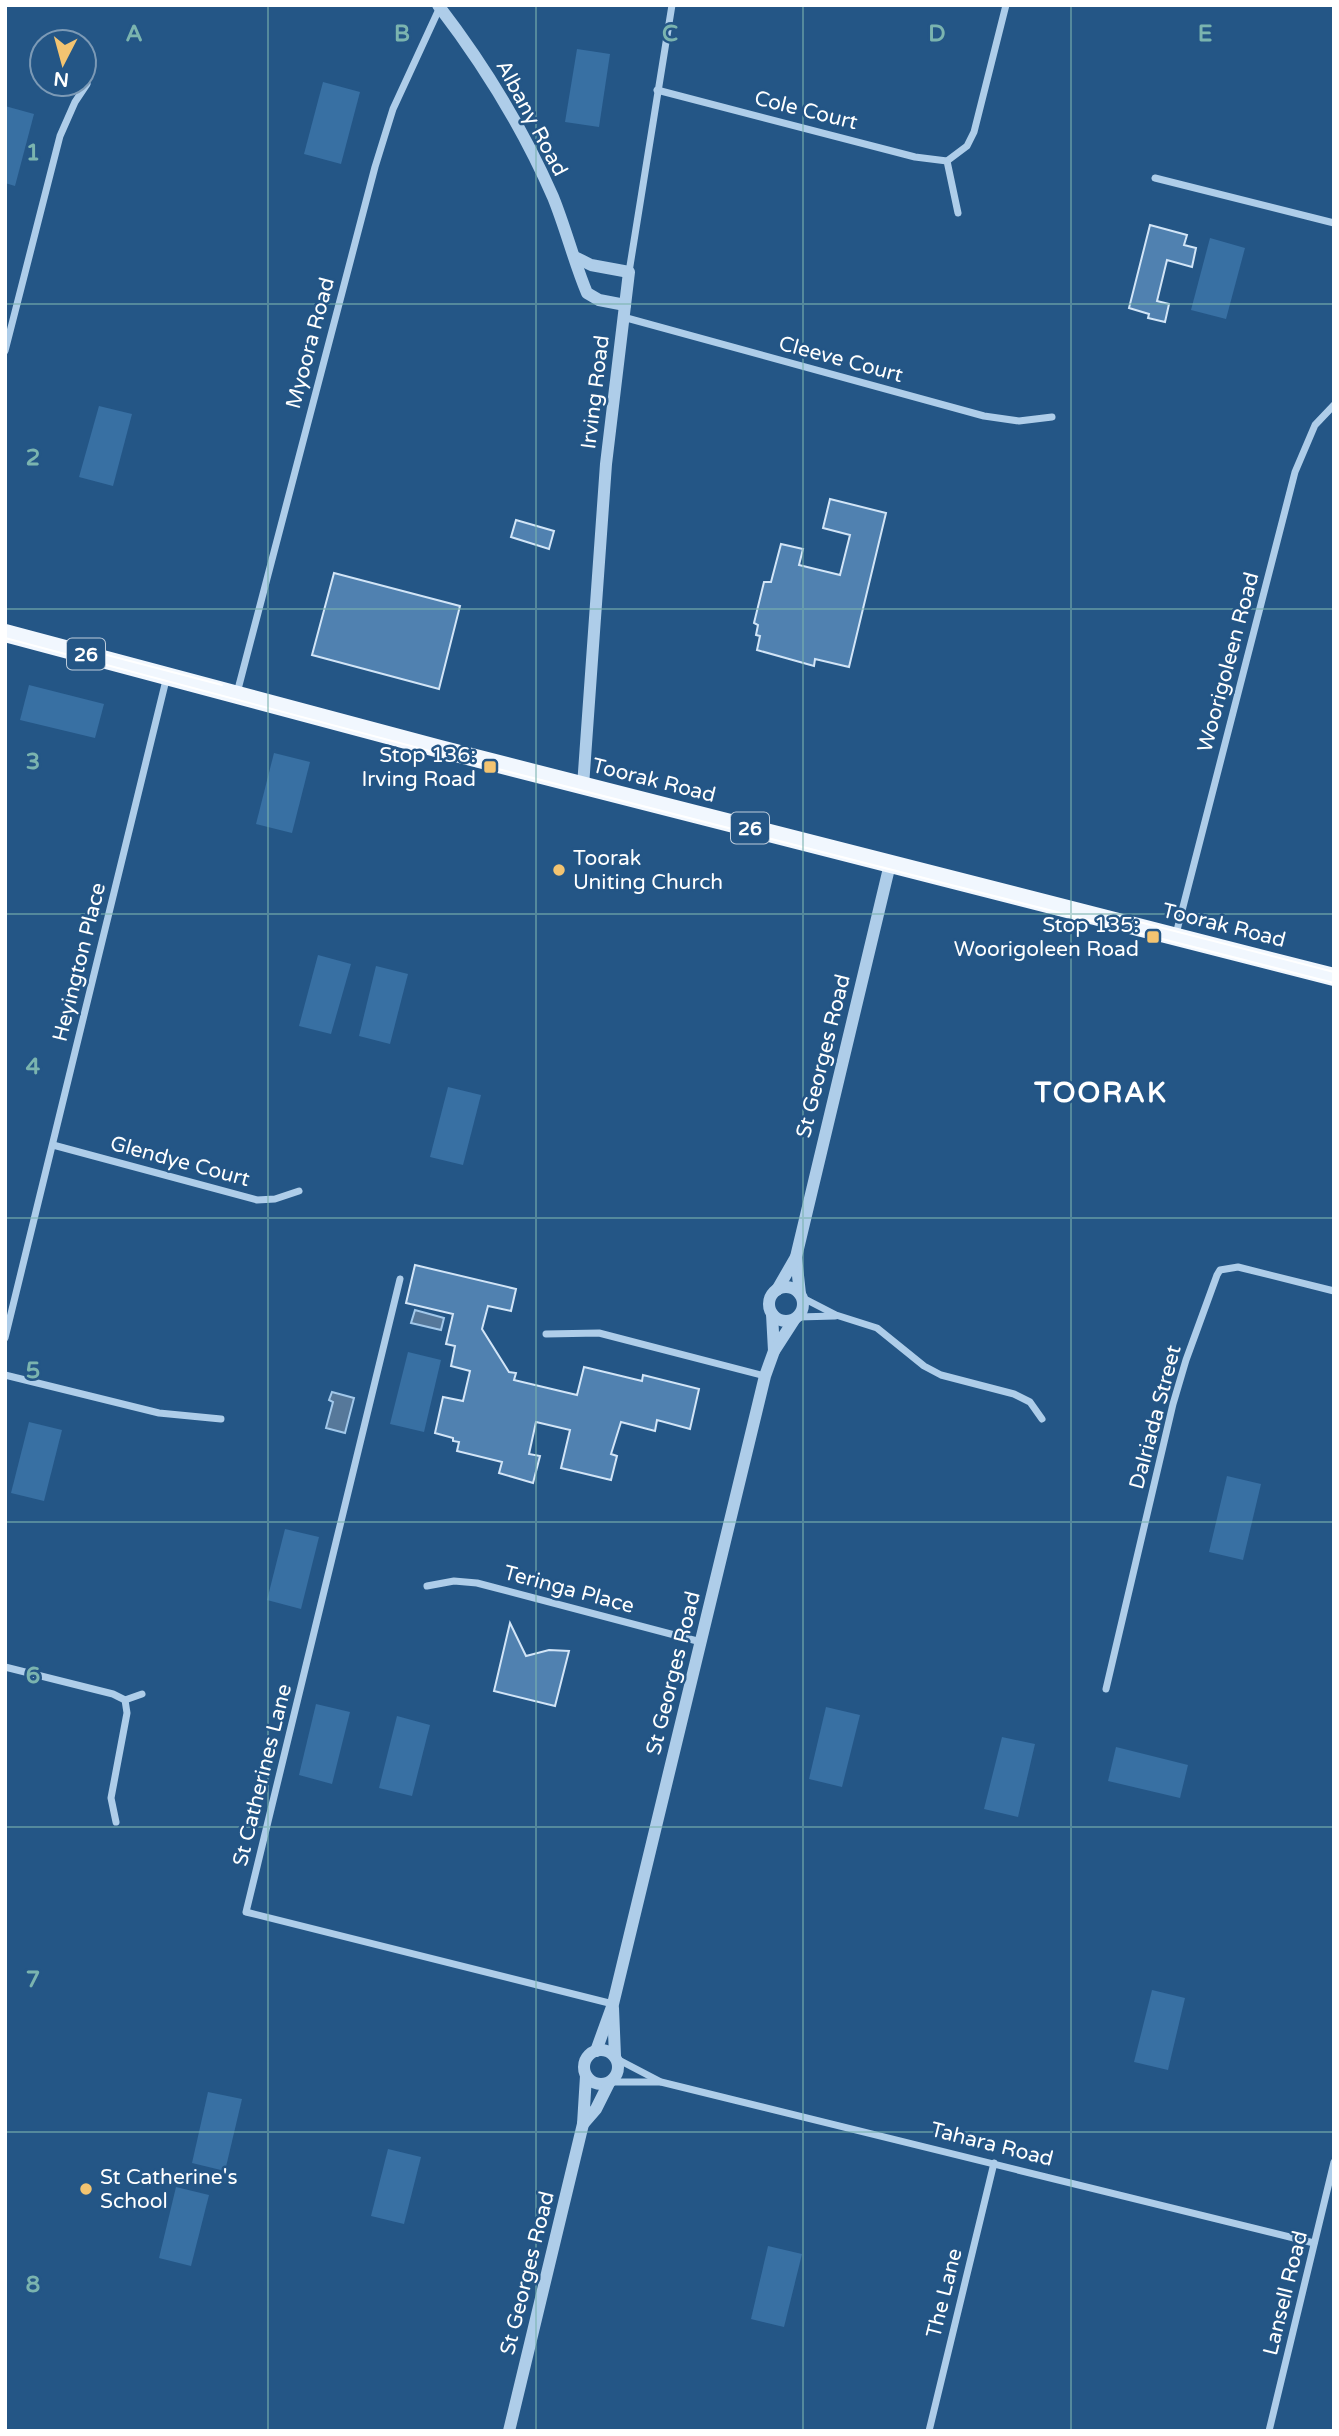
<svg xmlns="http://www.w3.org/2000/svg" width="1339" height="2436" viewBox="0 0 1339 2436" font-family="'Varela Round',sans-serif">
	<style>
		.green { fill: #3870a3 }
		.water { fill: #56789a; stroke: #a2c8ea; stroke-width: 2 }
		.building { fill: #5081b0; stroke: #d2e5f7; stroke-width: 2 }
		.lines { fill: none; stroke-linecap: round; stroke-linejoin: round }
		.minor { stroke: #aecde9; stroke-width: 7 }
		.tertiary { stroke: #aecde9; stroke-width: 12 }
		.primary { stroke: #f1f7fe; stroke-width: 18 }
		.tram { stroke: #fff; stroke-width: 2 }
		.grid { fill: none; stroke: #7bb4af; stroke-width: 2; stroke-opacity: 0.55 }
		.poi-dot { fill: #f3c471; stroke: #245686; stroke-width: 2.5 }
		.labels { text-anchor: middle; stroke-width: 5; stroke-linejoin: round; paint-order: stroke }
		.shield { fill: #245686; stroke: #bdccdb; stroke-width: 2 }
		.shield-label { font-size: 19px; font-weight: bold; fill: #fff }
		.street-label { font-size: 21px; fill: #fff; stroke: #245686 }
		.poi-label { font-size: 21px; fill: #fff; stroke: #245686; text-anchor: end }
		.district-label { font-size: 28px; font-weight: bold; letter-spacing: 2px; fill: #fff; stroke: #245686 }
		.grid-label { font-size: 23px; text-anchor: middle; font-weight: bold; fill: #7bb4af; stroke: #245686; stroke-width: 5; stroke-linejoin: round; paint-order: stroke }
	</style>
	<rect width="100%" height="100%" fill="#245686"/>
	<g class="green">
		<path d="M577 49 610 54 599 127 565 122Z"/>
		<path d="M323 82 360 92 341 164 304 154Z"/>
		<path d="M5 106 34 114 15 186 5 183Z"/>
		<path d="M1210 238 1245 248 1226 319 1191 310Z"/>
		<path d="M99 406 132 414 113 486 79 477Z"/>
		<path d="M29 685 104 704 95 738 20 720Z"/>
		<path d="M274 753 310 762 292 833 256 824Z"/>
		<path d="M318 955 351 964 331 1034 299 1026Z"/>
		<path d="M376 966 408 974 390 1044 359 1036Z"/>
		<path d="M448 1087 481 1095 463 1165 430 1157Z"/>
		<path d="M408 1352 441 1360 424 1432 390 1424Z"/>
		<path d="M29 1422 62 1430 44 1501 11 1493Z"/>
		<path d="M1227 1476 1261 1484 1243 1560 1209 1552Z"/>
		<path d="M285 1529 319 1537 301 1609 267 1600Z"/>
		<path d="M316 1704 350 1712 332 1784 299 1775Z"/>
		<path d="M826 1707 860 1715 842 1787 809 1779Z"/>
		<path d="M397 1716 430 1725 412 1796 379 1788Z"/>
		<path d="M1002 1737 1035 1744 1018 1817 984 1809Z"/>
		<path d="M1116 1747 1188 1765 1180 1798 1108 1781Z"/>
		<path d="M1152 1990 1185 1998 1168 2070 1134 2062Z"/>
		<path d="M208 2092 242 2099 225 2171 192 2163Z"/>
		<path d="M388 2149 421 2157 404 2224 371 2216Z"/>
		<path d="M176 2187 209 2195 191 2266 159 2258Z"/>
		<path d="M768 2246 802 2254 784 2327 751 2319Z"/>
	</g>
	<g class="water">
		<path d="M415 1310 444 1318 441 1330 411 1323Z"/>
		<path d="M332 1392 354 1398 345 1433 326 1428 333 1402 329 1400Z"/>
	</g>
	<g class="building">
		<path d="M1150 225 1187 235 1184 245 1196 248 1192 267 1167 260 1157 301 1169 304 1165 322 1148 318 1149 314 1129 308Z"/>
		<path d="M830 499 886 513 849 667 815 659 814 666 757 650 760 636 756 635 758 625 754 623 764 582H771L781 544 803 549 799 565 840 575 850 535 823 528Z"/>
		<path d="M516 520 554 531 549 549 511 537Z"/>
		<path d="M334 573 460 606 439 689 312 655Z"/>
		<path d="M415 1265 516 1289 511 1311 488 1306 482 1329 509 1372 516 1373 514 1380 577 1395 584 1367 642 1381 643 1375 699 1389 690 1429 657 1420 655 1431 621 1422 611 1454 617 1456 611 1480 561 1468 570 1430 536 1422 529 1454 540 1456 533 1483 499 1473 502 1462 457 1451 459 1442 453 1441V1438L435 1433 443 1397 463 1401 470 1371 451 1366 455 1346 446 1344 453 1314 406 1303Z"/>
		<path d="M510 1623 526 1656 549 1650 569 1651 555 1706 494 1691Z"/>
	</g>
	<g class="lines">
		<g class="minor">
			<path d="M657 90 915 157 947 161 958 213"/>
			<path d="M947 161 967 146 974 132 1006 5"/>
			<path d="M1155 178 1334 223"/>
			<path d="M629 272 672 5"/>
			<path d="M623 317 984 416 1019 421 1052 417"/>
			<path d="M5 351 60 136 75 102 87 84"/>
			<path d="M237 693 375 167 393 109 440 7"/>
			<path d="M1176 934 1295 472 1315 425 1334 405"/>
			<path d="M53 1145 257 1200 275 1199 299 1191"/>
			<path d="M400 1279 246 1912 613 2004"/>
			<path d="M803 1298 836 1315 877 1328 924 1366 941 1375 1014 1394 1030 1402 1042 1419"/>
			<path d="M798 1317 835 1316"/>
			<path d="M546 1334 599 1333 765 1376"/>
			<path d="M5 1338 167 676"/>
			<path d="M5 1375 159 1413 221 1419"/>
			<path d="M427 1586 454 1581 477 1583 701 1642"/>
			<path d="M5 1667 113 1694 125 1700 127 1713 111 1798 116 1822"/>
			<path d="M1106 1689 1173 1404 1186 1360 1217 1275 1220 1270 1238 1267 1334 1291"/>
			<path d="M125 1700 142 1694"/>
			<path d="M617 2059 661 2082 1314 2243"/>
			<path d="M611 2082H660"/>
			<path d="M929 2431 994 2163"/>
			<path d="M1269 2431 1334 2162"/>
		</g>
		<g class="tertiary">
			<path d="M438 5C484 65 523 128 553 197 566 229 574 262 587 293L599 300 625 305"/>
			<path d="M577 258 591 265 629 272 606 464 583 786"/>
			<path d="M796 1257 800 1294"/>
			<circle cx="786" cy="1304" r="17"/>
			<path d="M777 1290 796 1257 890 864"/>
			<path d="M772 1314 774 1351"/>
			<path d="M613 2008 615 2056"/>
			<circle cx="601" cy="2067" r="17"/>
			<path d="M596 2051 613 2004 765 1376 774 1351 794 1320"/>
			<path d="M583 2124 596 2109 609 2083"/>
			<path d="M509 2431 583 2124 586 2076"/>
		</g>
		<path class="primary" d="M5 633 440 749 1334 977"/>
		<g class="tram">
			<path d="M5 638 490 767 1334 983"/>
			<path d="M107 655 222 685"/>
			<path d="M1116 916 1334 972"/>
		</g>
	</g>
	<path class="grid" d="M268 5V2431M536 5V2431M803 5V2431M1071 5V2431M5 304H1334M5 609H1334M5 914H1334M5 1218H1334M5 1522H1334M5 1827H1334M5 2132H1334"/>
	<g class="poi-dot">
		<rect x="483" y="760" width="14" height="14" rx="3.5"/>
		<circle cx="559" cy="870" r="7"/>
		<rect x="1146" y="930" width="14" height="14" rx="3.5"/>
		<circle cx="86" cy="2189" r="7"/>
	</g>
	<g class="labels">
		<g class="shield">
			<rect x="67" y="638.5" width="38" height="31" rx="5"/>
			<rect x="731" y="812.5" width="38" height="31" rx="5"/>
		</g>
		<g class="shield-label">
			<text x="86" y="661">26</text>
			<text x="750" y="835">26</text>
		</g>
		<g class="street-label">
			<text transform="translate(806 110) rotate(14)" y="7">Cole Court</text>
			<text transform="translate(532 118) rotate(62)" y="7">Albany Road</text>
			<text transform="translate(310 343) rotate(-75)" y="7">Myoora Road</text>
			<text transform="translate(841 359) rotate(15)" y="7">Cleeve Court</text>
			<text transform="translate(595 392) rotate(-83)" y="7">Irving Road</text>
			<text transform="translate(1228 662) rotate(-75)" y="7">Woorigoleen Road</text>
			<text transform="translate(654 780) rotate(14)" y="7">Toorak Road</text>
			<text transform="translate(1224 925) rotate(14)" y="7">Toorak Road</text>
			<text transform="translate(79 962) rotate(-76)" y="7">Heyington Place</text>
			<text transform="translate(823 1056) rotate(-76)" y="7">St Georges Road</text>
			<text transform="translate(180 1161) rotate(15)" y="7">Glendye Court</text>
			<text transform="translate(1155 1417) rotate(-75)" y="7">Dalriada Street</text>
			<text transform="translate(569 1589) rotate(15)" y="7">Teringa Place</text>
			<text transform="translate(673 1673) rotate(-76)" y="7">St Georges Road</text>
			<text transform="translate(262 1775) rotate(-76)" y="7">St Catherines Lane</text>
			<text transform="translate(992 2144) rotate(14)" y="7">Tahara Road</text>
			<text transform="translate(527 2273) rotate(-76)" y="7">St Georges Road</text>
			<text transform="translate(944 2293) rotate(-76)" y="7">The Lane</text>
			<text transform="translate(1285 2293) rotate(-76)" y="7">Lansell Road</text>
		</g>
		<g class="poi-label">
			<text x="476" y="762">Stop 136:<tspan x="476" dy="24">Irving Road</tspan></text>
			<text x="573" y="865" text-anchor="start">Toorak<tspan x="573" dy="24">Uniting Church</tspan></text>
			<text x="1139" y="932">Stop 135:<tspan x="1139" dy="24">Woorigoleen Road</tspan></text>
			<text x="100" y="2184" text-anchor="start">St Catherine's<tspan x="100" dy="24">School</tspan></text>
		</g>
		<g class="district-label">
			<text x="1101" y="1102">TOORAK</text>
		</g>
	</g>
	<g class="grid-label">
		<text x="134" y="41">A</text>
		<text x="402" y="41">B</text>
		<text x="670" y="41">C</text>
		<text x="937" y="41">D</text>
		<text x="1205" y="41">E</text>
		<text x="33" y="160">1</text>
		<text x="33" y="465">2</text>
		<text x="33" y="769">3</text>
		<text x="33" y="1074">4</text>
		<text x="33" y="1378">5</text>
		<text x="33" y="1683">6</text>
		<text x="33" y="1987">7</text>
		<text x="33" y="2292">8</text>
	</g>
	<rect width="1339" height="2436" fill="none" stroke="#ffffff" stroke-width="14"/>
	<g transform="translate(63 63) rotate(186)"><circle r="33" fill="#245686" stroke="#7c9ab6" stroke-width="2"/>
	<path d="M0-5L12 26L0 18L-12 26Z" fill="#f3c471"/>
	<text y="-10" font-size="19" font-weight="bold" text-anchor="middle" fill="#ffffff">N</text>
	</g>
</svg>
